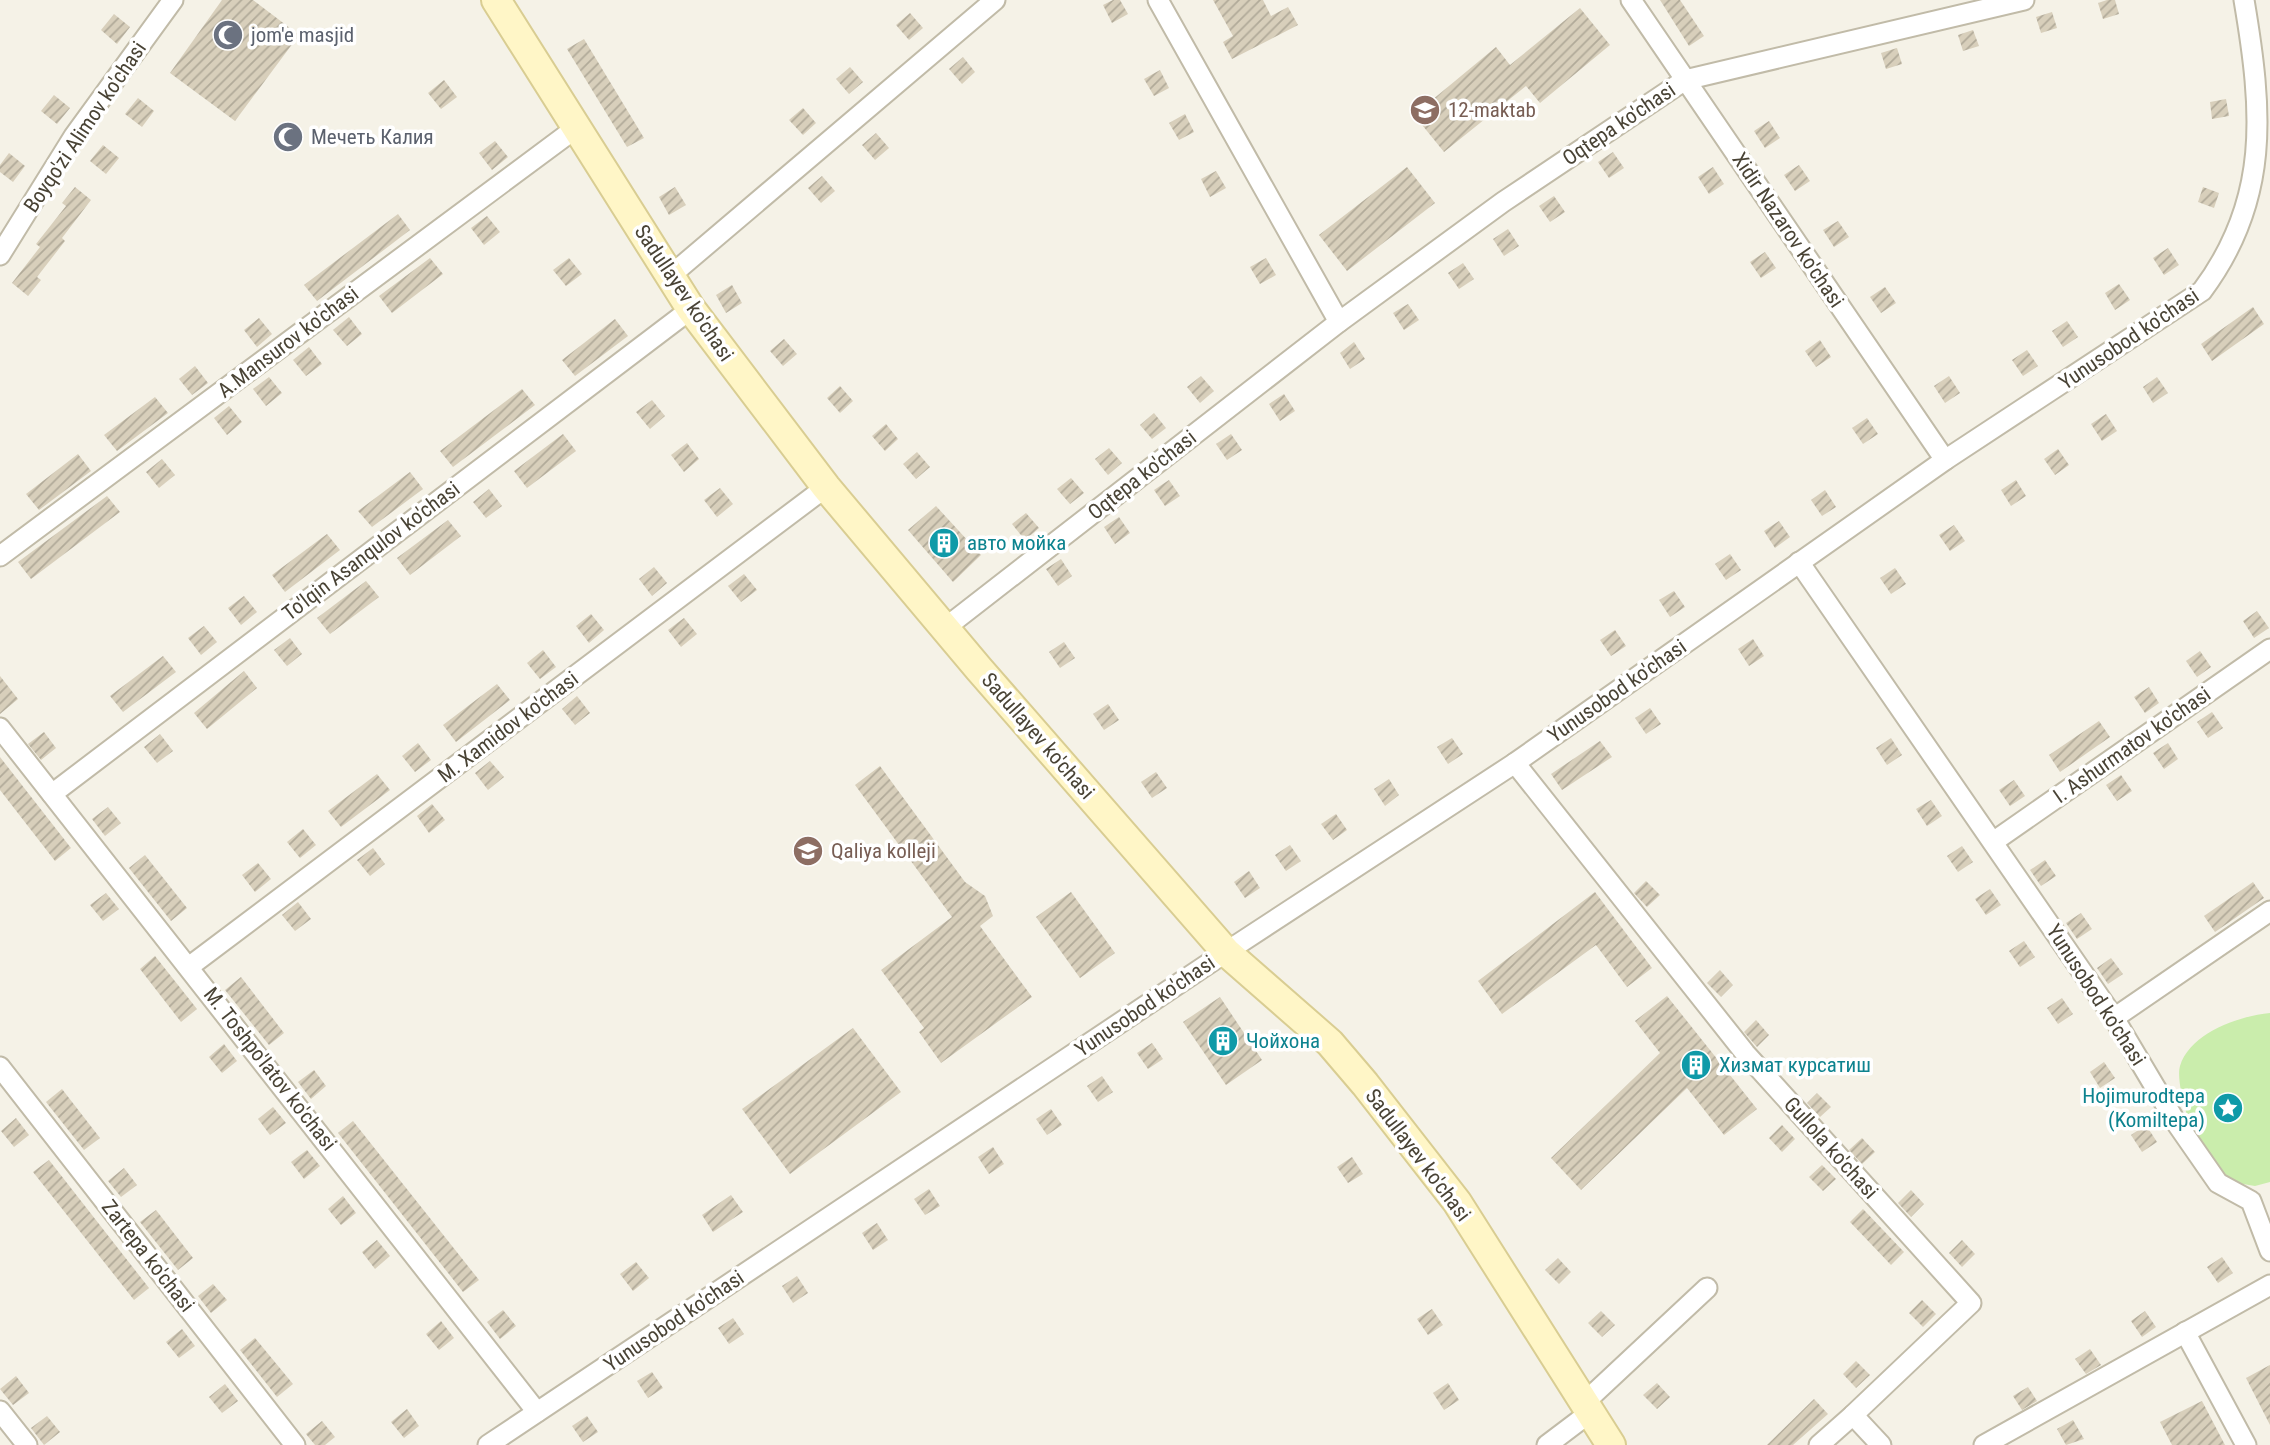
<svg xmlns="http://www.w3.org/2000/svg" width="2270" height="1445" viewBox="0 0 2270 1445" font-family="'Roboto Condensed',sans-serif">
	<style>
		.grass { fill: #caedac }
		.building { fill: url(#building-hatch) }
		.lines { fill: none; stroke-linecap: round; stroke-linejoin: round }
		.minor-casing { stroke: #c1bba8; stroke-width: 23 }
		.secondary-casing { stroke: #d9cd92; stroke-width: 32 }
		.minor { stroke: #fff; stroke-width: 19 }
		.secondary { stroke: #fff6c7; stroke-width: 28 }
		.labels { text-anchor: middle; stroke-width: 7; stroke-linejoin: round; paint-order: stroke }
		.worship-label { font-size: 21px; fill: #5b616d; stroke: #fff; text-anchor: start }
		.education-label { font-size: 21px; fill: #785e54; stroke: #fff; text-anchor: start }
		.street-label { font-size: 21px; fill: #494335; stroke: #fff }
		.culture-label { font-size: 21px; fill: #0d838f; stroke: #fff; text-anchor: start }
	</style>
	<defs>
		<pattern id="building-hatch" width="6" height="6" patternUnits="userSpaceOnUse" patternTransform="scale(1.75)"><rect width="6" height="6" fill="#d8cfbb"/><path d="M-1 1l2-2M0 6l6-6M5 7l2-2" fill="none" stroke="#b1aa99"/></pattern>
	</defs>
	<rect width="100%" height="100%" fill="#f5f2e7"/>
	<path class="grass" d="M2270 1013V1182L2255 1186 2225 1181C2217 1171 2207 1161 2201 1151 2192 1135 2175 1083 2180 1066 2190 1033 2239 1016 2270 1013Z"/>
	<g class="building">
		<path d="M222 0H253L299 35 235 121 170 73Z"/>
		<path d="M1113 0H1120L1128 14 1112 23 1103 5Z"/>
		<path d="M1213 0H1263L1271 16 1288 7 1298 25 1232 59 1223 42 1233 36Z"/>
		<path d="M1660 0H1680L1704 36 1689 46Z"/>
		<path d="M2107 0H2115L2119 14 2103 19 2098 3Z"/>
		<path d="M1580 8 1610 45 1540 103 1526 86 1444 152 1414 115 1496 47 1510 65Z"/>
		<path d="M2052 12 2057 28 2041 33 2036 17Z"/>
		<path d="M910 13 923 28 909 40 896 25Z"/>
		<path d="M114 14 130 27 117 44 101 30Z"/>
		<path d="M1973 30 1979 46 1963 51 1958 35Z"/>
		<path d="M584 39 644 138 627 147 567 49Z"/>
		<path d="M1897 48 1902 64 1886 69 1881 53Z"/>
		<path d="M963 57 975 72 962 84 949 69Z"/>
		<path d="M850 67 863 82 849 94 836 79Z"/>
		<path d="M1160 70 1169 88 1154 96 1144 79Z"/>
		<path d="M444 80 457 97 441 109 428 93Z"/>
		<path d="M54 95 70 108 57 124 41 111Z"/>
		<path d="M138 98 154 111 142 127 125 114Z"/>
		<path d="M2226 99 2229 116 2212 119 2210 102Z"/>
		<path d="M803 108 816 123 803 135 789 120Z"/>
		<path d="M1185 114 1194 132 1179 140 1169 123Z"/>
		<path d="M1769 121 1780 138 1765 148 1754 131Z"/>
		<path d="M876 133 889 148 875 160 862 145Z"/>
		<path d="M495 141 508 157 492 170 479 153Z"/>
		<path d="M103 145 119 158 106 174 90 161Z"/>
		<path d="M1613 152 1624 168 1609 178 1598 162Z"/>
		<path d="M9 153 25 166 13 182 0 172V165Z"/>
		<path d="M1799 165 1810 181 1795 191 1784 175Z"/>
		<path d="M1407 167 1435 203 1347 271 1319 235Z"/>
		<path d="M1713 167 1724 184 1709 194 1698 177Z"/>
		<path d="M1216 171 1226 188 1210 197 1201 179Z"/>
		<path d="M822 176 835 191 821 203 808 188Z"/>
		<path d="M75 187 91 200 62 238 65 241 37 277 41 280 28 296 12 283 40 247 36 244 66 206 62 203Z"/>
		<path d="M675 187 686 205 669 215 659 197Z"/>
		<path d="M2203 187 2219 193 2214 208 2198 202Z"/>
		<path d="M1554 196 1565 212 1550 222 1539 206Z"/>
		<path d="M398 214 410 230 317 301 304 285Z"/>
		<path d="M487 216 500 232 484 245 471 228Z"/>
		<path d="M1838 221 1849 237 1834 247 1823 230Z"/>
		<path d="M1508 229 1519 246 1504 256 1493 239Z"/>
		<path d="M2168 248 2179 265 2164 275 2153 258Z"/>
		<path d="M1765 252 1776 268 1761 278 1750 262Z"/>
		<path d="M430 258 443 274 392 313 379 296Z"/>
		<path d="M569 258 582 274 566 286 553 270Z"/>
		<path d="M1266 258 1276 275 1260 284 1250 267Z"/>
		<path d="M1463 263 1474 279 1459 289 1448 273Z"/>
		<path d="M2119 284 2130 300 2115 310 2105 293Z"/>
		<path d="M732 285 742 303 726 313 716 295Z"/>
		<path d="M1885 287 1896 303 1881 313 1870 297Z"/>
		<path d="M1408 304 1419 320 1404 330 1393 313Z"/>
		<path d="M2253 307 2264 324 2212 361 2201 344Z"/>
		<path d="M349 317 362 334 347 346 333 330Z"/>
		<path d="M259 318 272 334 257 347 244 330Z"/>
		<path d="M615 319 628 336 575 376 562 360Z"/>
		<path d="M2067 321 2078 337 2063 347 2052 331Z"/>
		<path d="M784 339 797 354 783 366 770 351Z"/>
		<path d="M1820 340 1831 357 1816 367 1805 351Z"/>
		<path d="M1354 342 1365 359 1350 369 1340 353Z"/>
		<path d="M309 347 322 364 306 376 293 360Z"/>
		<path d="M2027 350 2038 366 2023 376 2012 360Z"/>
		<path d="M195 366 208 383 192 395 179 379Z"/>
		<path d="M1201 376 1214 391 1200 403 1187 387Z"/>
		<path d="M1949 376 1960 393 1945 403 1934 386Z"/>
		<path d="M269 377 282 393 266 406 253 389Z"/>
		<path d="M2157 377 2168 393 2153 403 2143 387Z"/>
		<path d="M840 386 853 401 840 413 827 398Z"/>
		<path d="M522 389 535 405 453 467 440 451Z"/>
		<path d="M1284 394 1295 411 1280 421 1269 404Z"/>
		<path d="M155 397 168 413 117 451 104 435Z"/>
		<path d="M652 400 665 416 650 429 636 412Z"/>
		<path d="M229 406 242 422 227 435 214 418Z"/>
		<path d="M1154 413 1166 428 1152 439 1140 425Z"/>
		<path d="M2106 414 2117 431 2102 441 2091 424Z"/>
		<path d="M1867 418 1878 434 1863 444 1852 428Z"/>
		<path d="M886 424 898 439 885 451 872 436Z"/>
		<path d="M563 434 576 451 527 488 514 471Z"/>
		<path d="M1231 434 1242 450 1227 460 1216 444Z"/>
		<path d="M687 443 699 459 684 472 671 455Z"/>
		<path d="M1109 448 1122 463 1108 475 1095 459Z"/>
		<path d="M2058 449 2069 465 2055 475 2044 459Z"/>
		<path d="M917 452 930 467 916 479 903 464Z"/>
		<path d="M78 454 91 471 39 510 26 494Z"/>
		<path d="M162 459 175 475 159 488 146 472Z"/>
		<path d="M410 472 423 489 372 527 358 511Z"/>
		<path d="M1071 478 1084 493 1070 504 1057 489Z"/>
		<path d="M1169 480 1180 496 1165 506 1154 490Z"/>
		<path d="M2016 480 2026 496 2011 506 2001 490Z"/>
		<path d="M720 488 733 504 717 517 704 500Z"/>
		<path d="M489 489 502 506 486 518 473 502Z"/>
		<path d="M1825 490 1836 507 1822 516 1811 500Z"/>
		<path d="M107 496 120 512 31 579 18 562Z"/>
		<path d="M936 506 981 555 953 582 908 530Z"/>
		<path d="M1026 513 1039 528 1025 540 1012 524Z"/>
		<path d="M1119 517 1130 533 1115 544 1104 527Z"/>
		<path d="M448 520 461 536 410 575 397 558Z"/>
		<path d="M1779 521 1790 537 1775 548 1764 531Z"/>
		<path d="M1954 525 1965 541 1950 551 1939 535Z"/>
		<path d="M327 534 340 550 285 592 272 575Z"/>
		<path d="M1730 554 1741 570 1726 580 1715 564Z"/>
		<path d="M1061 559 1072 576 1058 586 1046 569Z"/>
		<path d="M654 567 667 583 652 596 639 579Z"/>
		<path d="M1895 568 1906 584 1891 594 1880 578Z"/>
		<path d="M744 574 757 590 741 602 728 586Z"/>
		<path d="M366 581 379 597 330 634 317 618Z"/>
		<path d="M1674 591 1685 607 1670 617 1659 600Z"/>
		<path d="M244 596 257 612 241 625 228 608Z"/>
		<path d="M2257 611 2269 628 2254 638 2243 621Z"/>
		<path d="M591 614 604 630 589 643 576 626Z"/>
		<path d="M684 618 697 634 681 647 668 630Z"/>
		<path d="M204 626 217 642 201 655 188 638Z"/>
		<path d="M1615 630 1626 646 1611 656 1600 640Z"/>
		<path d="M290 638 302 654 287 666 274 650Z"/>
		<path d="M1753 639 1764 656 1749 666 1738 649Z"/>
		<path d="M1064 642 1075 658 1060 668 1049 652Z"/>
		<path d="M543 650 556 667 540 679 527 663Z"/>
		<path d="M2200 651 2211 667 2197 677 2186 661Z"/>
		<path d="M163 656 176 672 123 712 110 696Z"/>
		<path d="M244 671 257 688 207 729 194 713Z"/>
		<path d="M0 676 18 699 0 714Z"/>
		<path d="M497 684 510 700 456 742 443 725Z"/>
		<path d="M2149 687 2159 703 2145 713 2134 697Z"/>
		<path d="M577 696 590 713 575 725 562 709Z"/>
		<path d="M1108 704 1119 720 1104 730 1093 714Z"/>
		<path d="M1650 708 1661 724 1646 734 1635 718Z"/>
		<path d="M2212 712 2223 728 2208 738 2197 722Z"/>
		<path d="M2099 721 2110 737 2060 772 2049 755Z"/>
		<path d="M44 732 56 748 41 760 28 744Z"/>
		<path d="M160 734 173 751 157 763 144 747Z"/>
		<path d="M1452 738 1463 754 1448 764 1437 747Z"/>
		<path d="M1891 738 1902 755 1887 765 1876 748Z"/>
		<path d="M1600 741 1612 757 1562 790 1551 774Z"/>
		<path d="M418 743 431 760 415 772 402 756Z"/>
		<path d="M2168 743 2178 759 2164 769 2153 753Z"/>
		<path d="M0 757 71 848 55 861 0 790Z"/>
		<path d="M490 761 504 777 488 790 475 773Z"/>
		<path d="M880 766 965 882 985 896 993 916 980 926 1032 997 941 1063 919 1032 924 1028 881 970 952 917 855 785Z"/>
		<path d="M1156 772 1167 788 1152 798 1141 782Z"/>
		<path d="M377 774 390 790 341 827 328 811Z"/>
		<path d="M2121 775 2132 791 2117 801 2106 785Z"/>
		<path d="M1389 779 1399 795 1385 806 1374 789Z"/>
		<path d="M2014 780 2025 796 2010 806 1999 790Z"/>
		<path d="M1931 800 1942 816 1927 826 1916 809Z"/>
		<path d="M432 804 445 820 429 833 417 816Z"/>
		<path d="M108 807 121 823 105 836 92 819Z"/>
		<path d="M1336 814 1347 830 1333 840 1321 824Z"/>
		<path d="M303 829 316 845 300 858 287 842Z"/>
		<path d="M1290 845 1301 861 1286 871 1275 855Z"/>
		<path d="M1962 846 1973 862 1958 872 1947 856Z"/>
		<path d="M373 848 385 864 370 876 357 860Z"/>
		<path d="M145 855 187 908 171 921 129 868Z"/>
		<path d="M2045 860 2056 876 2041 886 2030 870Z"/>
		<path d="M258 863 271 879 255 892 242 875Z"/>
		<path d="M1249 871 1260 888 1245 898 1234 882Z"/>
		<path d="M1646 881 1660 895 1647 907 1634 893Z"/>
		<path d="M2253 882 2264 898 2215 932 2204 916Z"/>
		<path d="M1990 889 2001 905 1986 915 1975 899Z"/>
		<path d="M1071 892 1115 953 1080 978 1036 917Z"/>
		<path d="M1595 892 1652 968 1627 987 1596 945 1502 1014 1478 981Z"/>
		<path d="M106 893 119 909 103 921 90 905Z"/>
		<path d="M298 902 311 919 295 931 282 915Z"/>
		<path d="M2081 913 2092 929 2077 939 2066 923Z"/>
		<path d="M2024 941 2035 957 2020 967 2009 951Z"/>
		<path d="M155 956 197 1009 181 1022 140 969Z"/>
		<path d="M2111 958 2123 974 2108 984 2097 968Z"/>
		<path d="M1720 970 1733 985 1721 997 1707 983Z"/>
		<path d="M241 977 284 1033 269 1045 225 990Z"/>
		<path d="M1667 996 1757 1109 1724 1135 1687 1088 1581 1190 1551 1158 1660 1053 1635 1021Z"/>
		<path d="M1220 997 1262 1060 1226 1085 1183 1022Z"/>
		<path d="M2062 998 2073 1014 2058 1024 2047 1008Z"/>
		<path d="M1756 1020 1769 1035 1757 1047 1744 1032Z"/>
		<path d="M853 1028 901 1092 790 1174 742 1109Z"/>
		<path d="M1152 1043 1163 1059 1148 1069 1137 1053Z"/>
		<path d="M224 1044 237 1061 222 1073 209 1057Z"/>
		<path d="M2104 1062 2115 1078 2100 1088 2090 1072Z"/>
		<path d="M314 1070 326 1086 311 1099 298 1082Z"/>
		<path d="M1102 1076 1113 1092 1098 1102 1087 1086Z"/>
		<path d="M62 1089 100 1138 84 1150 46 1102Z"/>
		<path d="M1817 1093 1831 1107 1820 1117 1807 1103Z"/>
		<path d="M273 1107 286 1123 270 1135 258 1119Z"/>
		<path d="M1051 1109 1062 1125 1047 1135 1036 1119Z"/>
		<path d="M16 1118 29 1135 14 1147 1 1131Z"/>
		<path d="M353 1121 479 1280 463 1292 338 1133Z"/>
		<path d="M1782 1125 1795 1139 1782 1152 1769 1138Z"/>
		<path d="M2146 1125 2157 1142 2142 1152 2131 1135Z"/>
		<path d="M1862 1138 1875 1152 1862 1164 1849 1150Z"/>
		<path d="M993 1147 1004 1164 989 1174 978 1157Z"/>
		<path d="M307 1150 320 1166 304 1179 291 1162Z"/>
		<path d="M1352 1157 1363 1174 1348 1183 1337 1167Z"/>
		<path d="M49 1160 149 1288 134 1300 33 1172Z"/>
		<path d="M1822 1165 1836 1179 1823 1191 1809 1177Z"/>
		<path d="M124 1168 137 1185 121 1197 108 1181Z"/>
		<path d="M929 1189 940 1206 925 1215 914 1199Z"/>
		<path d="M1911 1190 1924 1204 1911 1217 1898 1203Z"/>
		<path d="M731 1195 743 1212 713 1232 702 1215Z"/>
		<path d="M343 1196 356 1213 341 1225 328 1209Z"/>
		<path d="M1863 1209 1904 1252 1891 1265 1850 1222Z"/>
		<path d="M156 1210 193 1258 178 1270 140 1222Z"/>
		<path d="M877 1223 888 1240 873 1250 862 1233Z"/>
		<path d="M377 1240 390 1256 375 1269 362 1252Z"/>
		<path d="M1962 1240 1975 1254 1962 1267 1949 1253Z"/>
		<path d="M2222 1257 2233 1273 2218 1283 2207 1267Z"/>
		<path d="M1558 1258 1571 1272 1559 1284 1545 1270Z"/>
		<path d="M636 1262 649 1278 633 1291 620 1274Z"/>
		<path d="M797 1276 808 1293 793 1303 782 1286Z"/>
		<path d="M213 1284 227 1300 211 1313 198 1296Z"/>
		<path d="M1922 1300 1936 1314 1923 1327 1909 1313Z"/>
		<path d="M1432 1309 1443 1325 1428 1335 1417 1319Z"/>
		<path d="M503 1310 516 1326 500 1339 487 1322Z"/>
		<path d="M1601 1311 1615 1325 1602 1337 1588 1323Z"/>
		<path d="M2145 1311 2156 1327 2142 1337 2131 1321Z"/>
		<path d="M733 1318 744 1334 729 1344 718 1328Z"/>
		<path d="M441 1321 454 1338 439 1350 426 1334Z"/>
		<path d="M182 1329 195 1346 179 1358 166 1342Z"/>
		<path d="M255 1338 293 1384 277 1397 240 1350Z"/>
		<path d="M2090 1349 2101 1365 2086 1374 2075 1359Z"/>
		<path d="M1856 1361 1870 1375 1856 1388 1843 1374Z"/>
		<path d="M2270 1365V1425L2246 1378Z"/>
		<path d="M652 1372 663 1388 648 1398 637 1381Z"/>
		<path d="M16 1376 29 1393 13 1405 0 1389Z"/>
		<path d="M1448 1383 1459 1400 1444 1410 1433 1393Z"/>
		<path d="M1657 1383 1670 1397 1657 1409 1643 1395Z"/>
		<path d="M225 1384 238 1401 222 1413 209 1397Z"/>
		<path d="M2028 1387 2037 1401 2022 1410 2013 1396Z"/>
		<path d="M1814 1399 1828 1414 1793 1445H1767Z"/>
		<path d="M2202 1401 2225 1445H2172L2160 1422Z"/>
		<path d="M407 1409 419 1426 404 1438 391 1422Z"/>
		<path d="M47 1416 60 1432 44 1445 31 1428Z"/>
		<path d="M587 1416 598 1432 583 1442 572 1426Z"/>
		<path d="M2073 1420 2084 1439 2066 1445 2057 1429Z"/>
		<path d="M322 1421 335 1437 325 1445H315L306 1434Z"/>
	</g>
	<g class="lines">
		<g class="minor-casing">
			<g id="minor">
				<path d="M1158 0 1339 322"/>
				<path d="M1631 0 1945 460"/>
				<path d="M0 255 74 136 173 0"/>
				<path d="M670 276 995 0"/>
				<path d="M0 556 576 128"/>
				<path d="M1799 562 2114 1018 2177 1124 2218 1183 2251 1201 2270 1251"/>
				<path d="M945 628 1339 322 1503 202 1685 80 2024 0"/>
				<path d="M0 728 537 1412"/>
				<path d="M1515 763 1745 1053 1971 1303 1853 1415"/>
				<path d="M52 794 691 309"/>
				<path d="M1993 842 2270 649"/>
				<path d="M190 966 826 487"/>
				<path d="M2114 1018 2270 911"/>
				<path d="M0 1067 295 1445"/>
				<path d="M2185 1332 2246 1445"/>
				<path d="M1586 1401 1707 1288"/>
				<path d="M0 1411 27 1445"/>
				<path d="M488 1445 1226 952 1515 763 1945 460 2202 291C2270 200 2263 112 2244 0"/>
				<path d="M1547 1445 1592 1411"/>
				<path d="M1819 1445 1853 1415 1881 1445"/>
				<path d="M1984 1445 2270 1285"/>
			</g>
		</g>
		<g class="secondary-casing">
			<path id="secondary" d="M496 0 691 309 826 487 979 669 1226 952 1330 1043 1365 1084 1457 1202 1611 1445"/>
		</g>
		<use href="#minor" class="minor"/>
		<use href="#secondary" class="secondary"/>
	</g>
	<defs>
		<g id="mosque-disc" transform="scale(1.575)"><circle r="9.5" fill="#6b7280" stroke="#fff"/><path d="M3.5-4.9A6 6 0 1 0 3.5 4.9A5 5 0 1 1 3.5-4.9Z" fill="#fff"/></g>
		<g id="school-disc" transform="scale(1.575)"><circle r="9.5" fill="#8d6e63" stroke="#fff"/><path d="M0-5L7-2L0 1L-7-2ZM-4 1L0 2.5L4 1V4Q0 6-4 4Z" fill="#fff"/></g>
		<g id="building-disc" transform="scale(1.575)"><circle r="9.5" fill="#0f9aa8" stroke="#fff"/><path d="M-4-6H4V6H1V3H-1V6H-4ZM-2.5-4.3h1.7v1.8h-1.7ZM.8-4.3h1.7v1.8H.8ZM-2.5-1h1.7V.8h-1.7ZM.8-1h1.7V.8H.8Z" fill="#fff"/></g>
		<g id="university-disc" transform="scale(1.575)"><circle r="9.5" fill="#8d6e63" stroke="#fff"/><path d="M0-5L7-2L0 1L-7-2ZM-4 1L0 2.5L4 1V4Q0 6-4 4Z" fill="#fff"/></g>
		<g id="sight-disc" transform="scale(1.575)"><circle r="9.5" fill="#0f9aa8" stroke="#fff"/><path d="M0-6L1.8-2.2L6-1.7L2.9 1.2L3.7 5.4L0 3.3L-3.7 5.4L-2.9 1.2L-6-1.7L-1.8-2.2Z" fill="#fff"/></g>
	</defs>
	<g fill-rule="evenodd">
		<use href="#mosque-disc" x="228" y="35"/>
		<use href="#school-disc" x="1425" y="110"/>
		<use href="#mosque-disc" x="288" y="137"/>
		<use href="#building-disc" x="944" y="543"/>
		<use href="#university-disc" x="808" y="851"/>
		<use href="#building-disc" x="1223" y="1041"/>
		<use href="#building-disc" x="1696" y="1065"/>
		<use href="#sight-disc" x="2228" y="1108"/>
	</g>
	<g class="labels">
		<g class="worship-label">
			<text x="251" y="42">jom'e masjid</text>
			<text x="311" y="144">Мечеть Калия</text>
		</g>
		<g class="education-label">
			<text x="1448" y="117">12-maktab</text>
			<text x="831" y="858">Qaliya kolleji</text>
		</g>
		<g class="street-label">
			<text transform="translate(1619 124) rotate(-34)" y="7">Oqtepa ko'chasi</text>
			<text transform="translate(85 127) rotate(-56)" y="7">Boyqo'zi Alimov ko'chasi</text>
			<text transform="translate(1788 230) rotate(56)" y="7">Xidir Nazarov ko'chasi</text>
			<text transform="translate(684 293) rotate(56)" y="7">Sadullayev ko'chasi</text>
			<text transform="translate(2129 339) rotate(-34)" y="7">Yunusobod ko'chasi</text>
			<text transform="translate(288 342) rotate(-37)" y="7">A.Mansurov ko'chasi</text>
			<text transform="translate(1142 475) rotate(-38)" y="7">Oqtepa ko'chasi</text>
			<text transform="translate(371 551) rotate(-37)" y="7">To'lqin Asanqulov ko'chasi</text>
			<text transform="translate(1617 691) rotate(-35)" y="7">Yunusobod ko'chasi</text>
			<text transform="translate(508 727) rotate(-37)" y="7">M. Xamidov ko'chasi</text>
			<text transform="translate(1038 736) rotate(49)" y="7">Sadullayev ko'chasi</text>
			<text transform="translate(2132 745) rotate(-35)" y="7">I. Ashurmatov ko'chasi</text>
			<text transform="translate(2096 995) rotate(57)" y="7">Yunusobod ko'chasi</text>
			<text transform="translate(1145 1006) rotate(-34)" y="7">Yunusobod ko'chasi</text>
			<text transform="translate(270 1069) rotate(52)" y="7">M. Toshpo'latov ko'chasi</text>
			<text transform="translate(1831 1148) rotate(48)" y="7">Gullola ko'chasi</text>
			<text transform="translate(1418 1155) rotate(53)" y="7">Sadullayev ko'chasi</text>
			<text transform="translate(148 1256) rotate(52)" y="7">Zartepa ko'chasi</text>
			<text transform="translate(674 1321) rotate(-34)" y="7">Yunusobod ko'chasi</text>
		</g>
		<g class="culture-label">
			<text x="967" y="550">авто мойка</text>
			<text x="1246" y="1048">Чойхона</text>
			<text x="1719" y="1072">Хизмат курсатиш</text>
			<text x="2205" y="1103" text-anchor="end">Hojimurodtepa<tspan x="2205" dy="24">(Komiltepa)</tspan></text>
		</g>
	</g>
</svg>
